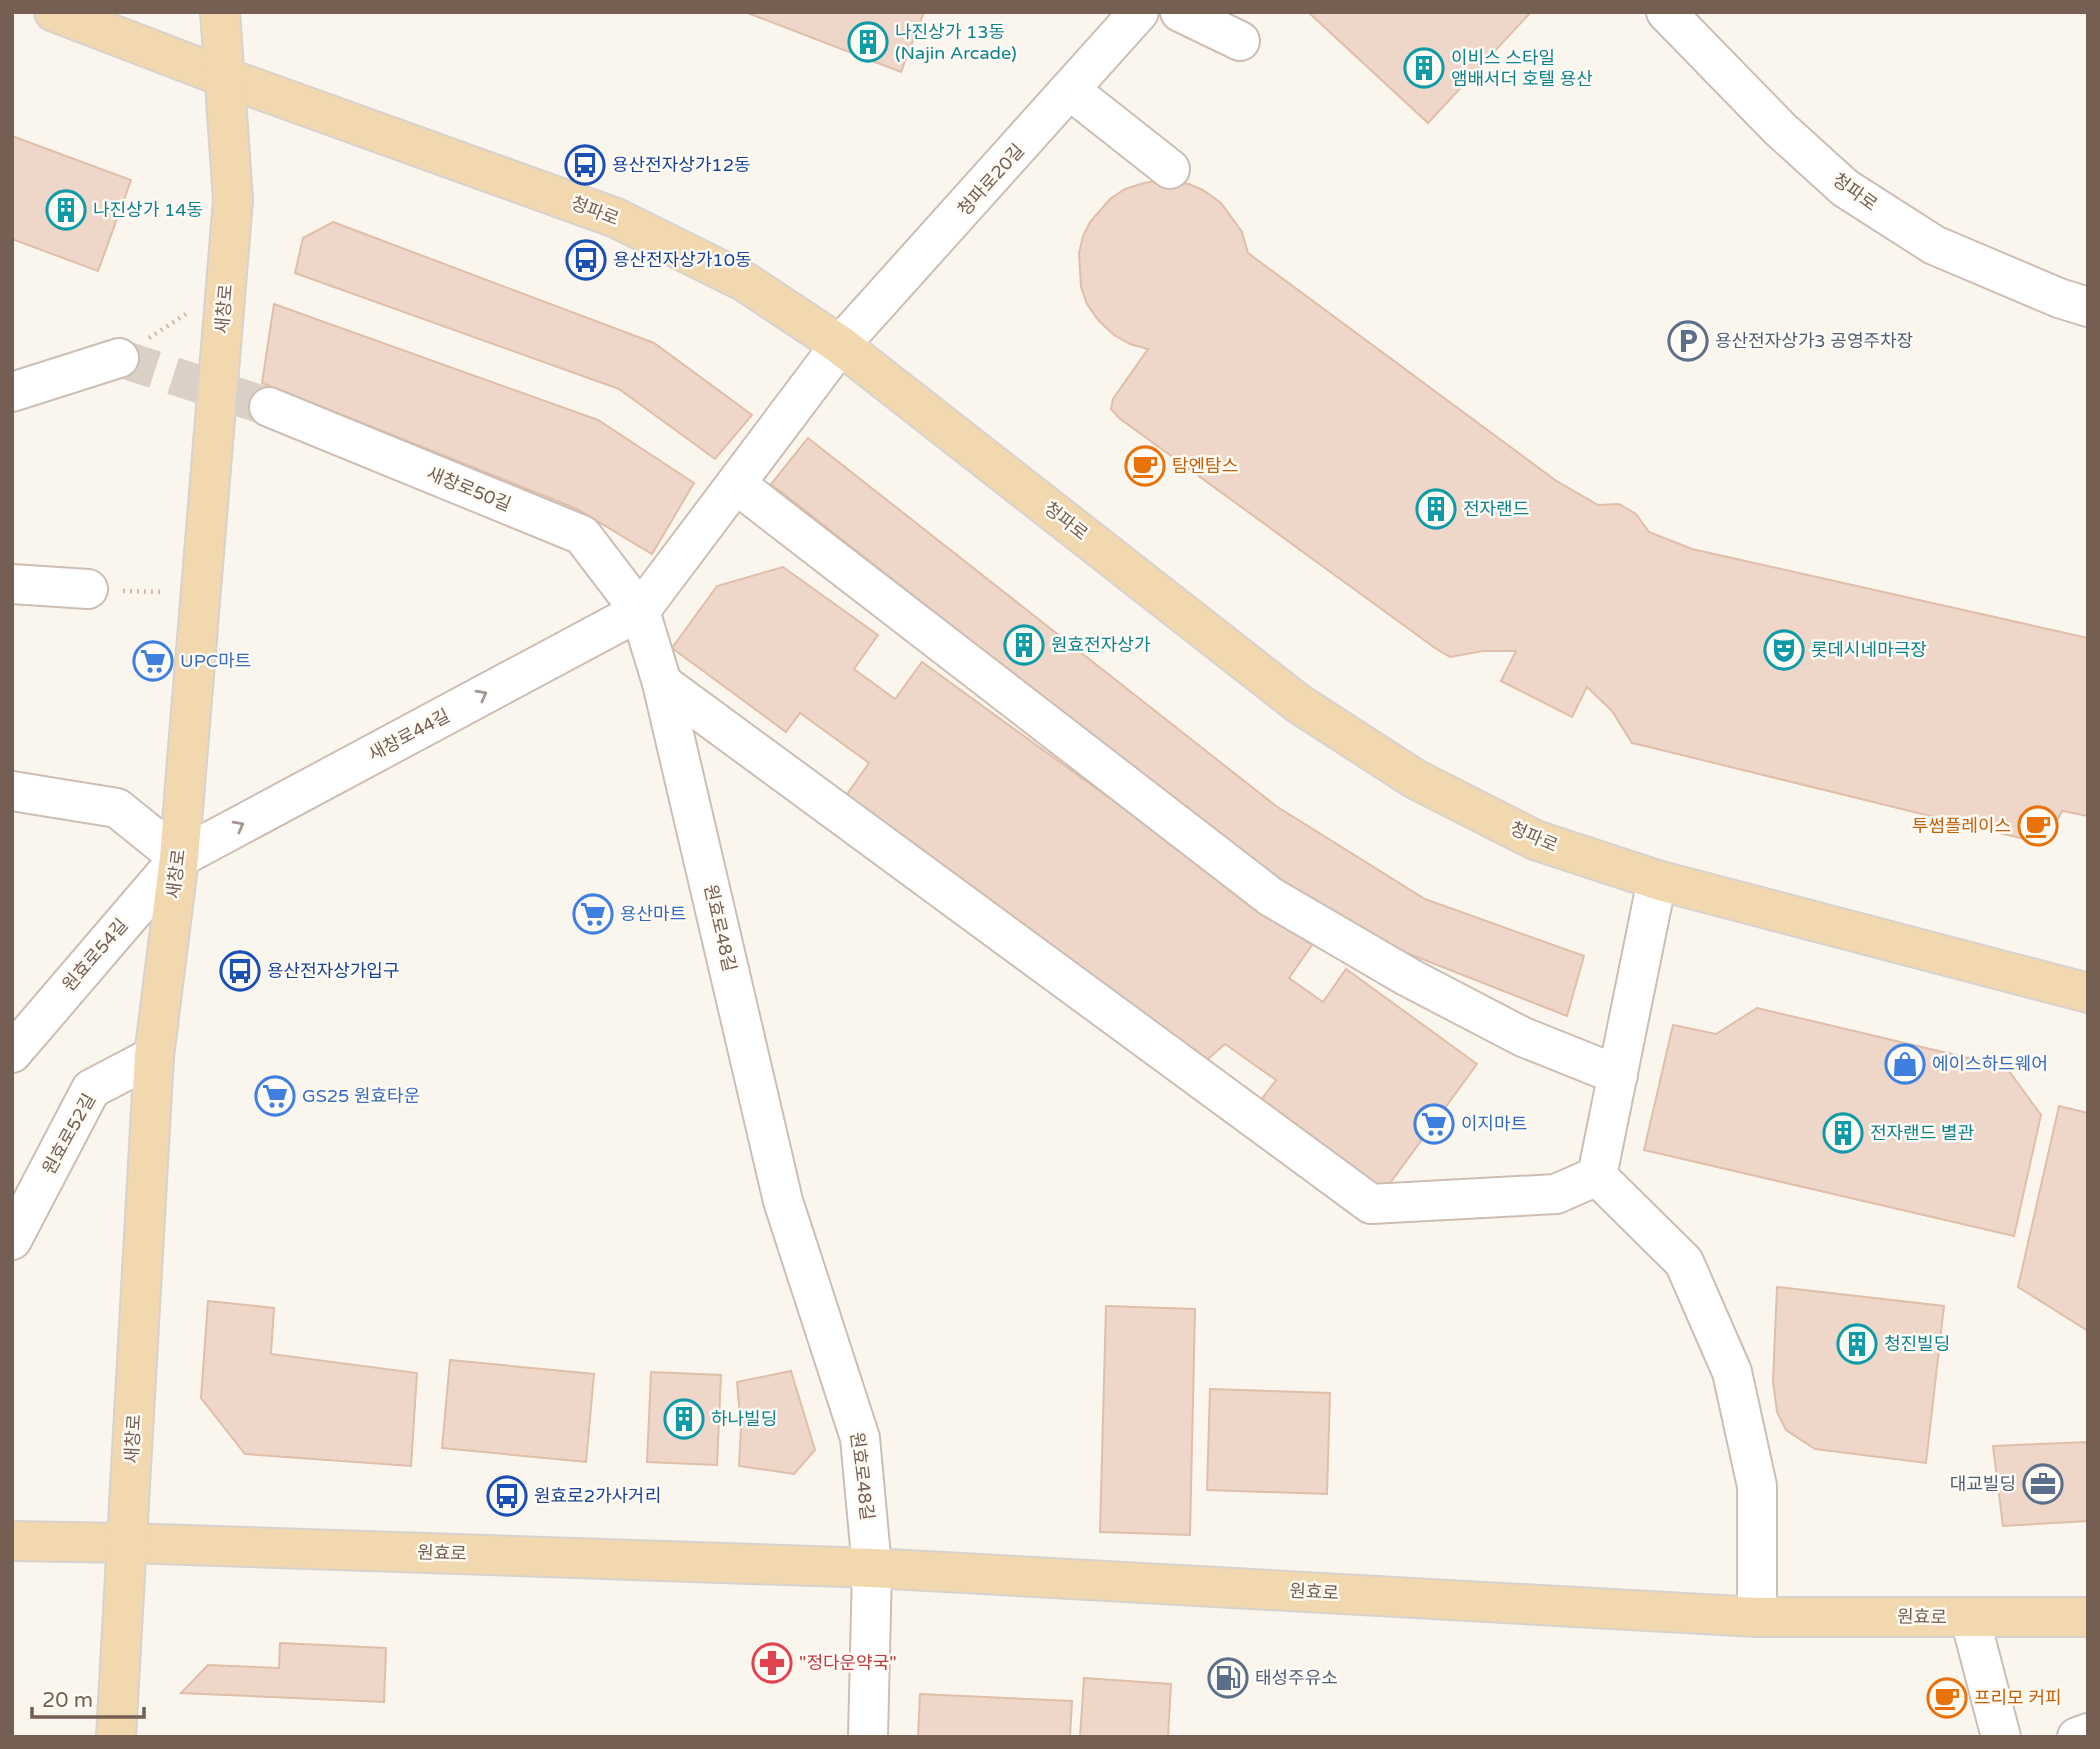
<svg xmlns="http://www.w3.org/2000/svg" width="2100" height="1749" viewBox="0 0 2100 1749" font-family="'Varela Round','Noto Sans KR',sans-serif">
	<style>
		.building { fill: #eed7c8; stroke: #dfbeaa; stroke-width: 2 }
		.lines { fill: none; stroke-linecap: round; stroke-linejoin: round }
		.minor-tunnel { stroke: #dad0c6; stroke-width: 38; stroke-dasharray: 38 19; stroke-linecap: butt }
		.minor-casing { stroke: #cdbeb4; stroke-width: 42 }
		.major-casing { stroke: #d8d2cf; stroke-width: 42 }
		.path { stroke: #d3baaa; stroke-width: 4.5; stroke-dasharray: 2 5; stroke-linecap: butt }
		.minor { stroke: #fff; stroke-width: 38 }
		.major { stroke: #f2d8ae; stroke-width: 38 }
		.oneway { stroke: #a5968f }
		.labels { text-anchor: middle; stroke-width: 5; stroke-linejoin: round; paint-order: stroke }
		.culture-label { font-size: 18px; fill: #0d838f; stroke: #fefaf4; text-anchor: start }
		.transit-label { font-size: 18px; fill: #164399; stroke: #fefaf4; text-anchor: start }
		.street-label { font-size: 18px; fill: #755e52; stroke: #fefaf4 }
		.service-label { font-size: 18px; fill: #4e5e75; stroke: #fefaf4; text-anchor: start }
		.food-label { font-size: 18px; fill: #c56008; stroke: #fefaf4; text-anchor: start }
		.shop-label { font-size: 18px; fill: #366cbe; stroke: #fefaf4; text-anchor: start }
		.health-label { font-size: 18px; fill: #be3a42; stroke: #fefaf4; text-anchor: start }
	</style>
	<rect width="100%" height="100%" fill="#fbf6ed"/>
	<g class="building">
		<path d="M745 12H924L901 72Z"/>
		<path d="M1308 12H1531L1428 123Z"/>
		<path d="M12 136 131 180 98 271 12 239Z"/>
		<path d="M1163 180 1189 184 1203 190 1221 203 1242 232 1248 253 1555 480 1598 505 1619 504 1636 514 1649 532 1692 549 2088 638V816L2062 811 2055 825 2045 836 2028 840 1645 746 1632 743 1612 711 1587 687 1572 717 1501 681 1516 651H1483L1450 657 1435 648 1119 418 1111 409 1113 399 1148 349 1130 344 1114 335 1099 321 1087 304 1081 287 1079 253 1083 236 1090 222 1110 199 1125 189 1144 183Z"/>
		<path d="M333 222 654 343 752 415 715 459 619 389 295 273 303 238Z"/>
		<path d="M274 304 598 420 694 483 652 554 577 509 262 383Z"/>
		<path d="M808 438 1276 806 1425 899 1584 956 1567 1016 1379 942 1256 864 771 484Z"/>
		<path d="M783 567 878 635 854 669 895 699 922 662 1312 945 1289 978 1323 1002 1346 969 1477 1064 1385 1190 1261 1100 1276 1080 1225 1044 1207 1060 845 797 869 763 800 713 786 732 672 648 717 586Z"/>
		<path d="M1757 1008 2006 1067 2041 1115 2014 1236 1644 1150 1673 1025 1716 1034Z"/>
		<path d="M2059 1106 2088 1113V1331L2018 1287Z"/>
		<path d="M1777 1287 1944 1306 1926 1463 1815 1449 1786 1430 1777 1412 1773 1382Z"/>
		<path d="M208 1301 274 1308 271 1354 417 1373 411 1466 245 1454 201 1398Z"/>
		<path d="M1106 1306 1195 1309 1190 1535 1100 1532Z"/>
		<path d="M450 1360 594 1374 586 1462 442 1448Z"/>
		<path d="M791 1371 815 1450 794 1474 739 1466 741 1428 737 1382Z"/>
		<path d="M651 1372 721 1375 717 1465 647 1462Z"/>
		<path d="M1210 1389 1330 1393 1327 1494 1207 1490Z"/>
		<path d="M2088 1442V1521L2003 1526 1993 1446Z"/>
		<path d="M280 1643 386 1648 384 1702 181 1693 208 1665 279 1668Z"/>
		<path d="M1084 1678 1171 1684 1168 1737H1080Z"/>
		<path d="M920 1694 1072 1701 1070 1737H918Z"/>
	</g>
	<g class="lines">
		<path class="minor-tunnel" d="M119 358 269 407"/>
		<g class="minor-casing">
			<g id="minor">
				<path d="M1180 12 1240 41"/>
				<path d="M1666 12 1780 129 1845 188 1934 245 2059 298 2088 307"/>
				<path d="M1071 91 1170 169"/>
				<path d="M12 392 119 358"/>
				<path d="M269 407 582 535 640 611 662 683 783 1201 860 1438 872 1568 868 1737"/>
				<path d="M737 485 1271 897 1408 977 1523 1037 1618 1075"/>
				<path d="M12 584 88 589"/>
				<path d="M662 683 1371 1204 1556 1194 1597 1176"/>
				<path d="M12 791 117 808 179 858"/>
				<path d="M12 1053 179 858 640 611 840 345 1139 12"/>
				<path d="M1597 1176 1684 1262 1732 1372 1757 1486V1617"/>
				<path d="M1597 1176 1657 880"/>
				<path d="M12 1240 91 1089 154 1056"/>
				<path d="M1970 1618 2001 1737"/>
				<path d="M2077 1737 2088 1733"/>
			</g>
		</g>
		<g class="major-casing">
			<g id="major">
				<path d="M54 12 224 77 616 218 745 282 840 345 1299 704 1415 779 1535 840 1657 880 2088 993"/>
				<path d="M12 1541 127 1543 872 1568 1757 1617H2088"/>
				<path d="M116 1737 154 1056 179 858 233 200 220 12"/>
			</g>
		</g>
		<g class="path">
			<path d="M149 338 186 314"/>
			<path d="M123 591 164 592"/>
		</g>
		<use href="#minor" class="minor"/>
		<use href="#major" class="major"/>
	</g>
	<defs><path id="oneway-chevron" d="M-2-3.5L2.5 0L-2 3.5" fill="none" stroke-width="1.6" stroke-linecap="round" stroke-linejoin="round" transform="scale(1.75)"/></defs>
	<g class="oneway">
		<use href="#oneway-chevron" transform="translate(482 695) rotate(-28)"/>
		<use href="#oneway-chevron" transform="translate(239 826) rotate(-28)"/>
	</g>
	<defs>
		<g id="building-ring" transform="scale(2.0125)"><circle r="9.5" fill="#fefaf4" stroke="#0f9aa8" stroke-width="1.5"/><path d="M-4-6H4V6H1V3H-1V6H-4ZM-2.5-4.3h1.7v1.8h-1.7ZM.8-4.3h1.7v1.8H.8ZM-2.5-1h1.7V.8h-1.7ZM.8-1h1.7V.8H.8Z" fill="#0f9aa8"/></g>
		<g id="bus-ring" transform="scale(2.0125)"><circle r="9.5" fill="#fefaf4" stroke="#1a4fb4" stroke-width="1.5"/><path d="M-5-6H5V4H4V6H2V4H-2V6H-4V4H-5ZM-3.5-4V0h7V-4ZM-3.5 1.2v1.5H-2V1.2ZM2 1.2v1.5H3.5V1.2Z" fill="#1a4fb4"/></g>
		<g id="parking-ring" transform="scale(2.0125)"><circle r="9.5" fill="#fefaf4" stroke="#5c6f8a" stroke-width="1.5"/><path d="M-3.5-5.5H1a3.5 3.5 0 0 1 0 7H-1V5.5H-3.5ZM-1-3.4V-.6H.8a1.4 1.4 0 0 0 0-2.8Z" fill="#5c6f8a"/></g>
		<g id="cafe-ring" transform="scale(2.0125)"><circle r="9.5" fill="#fefaf4" stroke="#e8710a" stroke-width="1.5"/><path d="M-5.5-4.5H6V0H3Q3 3.5 0 3.5H-2.5Q-5.5 3.5-5.5 0ZM3-3.2v2h1.7v-2ZM-6 4.5H4V6H-6Z" fill="#e8710a"/></g>
		<g id="theatre-ring" transform="scale(2.0125)"><circle r="9.5" fill="#fefaf4" stroke="#0f9aa8" stroke-width="1.5"/><path d="M-5-5.5Q0-4 5-5.5V0Q5 5 0 6Q-5 5-5 0ZM-3.3-2.5H-1v1.5H-3.3ZM1-2.5H3.3v1.5H1ZM-2.8 1Q0 5.5 2.8 1Z" fill="#0f9aa8"/></g>
		<g id="supermarket-ring" transform="scale(2.0125)"><circle r="9.5" fill="#fefaf4" stroke="#3f7fe0" stroke-width="1.5"/><path d="M-6-5.5h2.5l.6 2H6L4.5 2H-2.5L-4.4-4H-6ZM-1.5 3.2a1.3 1.3 0 1 0 .1 0ZM3 3.2a1.3 1.3 0 1 0 .1 0Z" fill="#3f7fe0"/></g>
		<g id="shop-ring" transform="scale(2.0125)"><circle r="9.5" fill="#fefaf4" stroke="#3f7fe0" stroke-width="1.5"/><path d="M-5-2.5h2.3a2.7 3.5 0 0 1 5.4 0H5L5.5 6h-11ZM-1.5-2.5h3a1.5 2.3 0 0 0-3 0Z" fill="#3f7fe0"/></g>
		<g id="office-ring" transform="scale(2.0125)"><circle r="9.5" fill="#fefaf4" stroke="#5c6f8a" stroke-width="1.5"/><path d="M-6-3h4V-5.5h4V-3h4V5H-6ZM-1-4.5V-3h2v-1.5ZM-6 0V1H6V0Z" fill="#5c6f8a"/></g>
		<g id="pharmacy-ring" transform="scale(2.0125)"><circle r="9.5" fill="#fefaf4" stroke="#e0444e" stroke-width="1.5"/><path d="M-2-6h4v4h4v4h-4v4h-4v-4h-4v-4h4Z" fill="#e0444e"/></g>
		<g id="fuel-ring" transform="scale(2.0125)"><circle r="9.5" fill="#fefaf4" stroke="#5c6f8a" stroke-width="1.5"/><path d="M-5.5-6h7V0h2V4h1.3V-2.5L3-4.5l.8-.8L6-3V5H2.5V1h-1V6h-7ZM-4.2-4.7v3.2H.2V-4.7Z" fill="#5c6f8a"/></g>
	</defs>
	<g fill-rule="evenodd">
		<use href="#building-ring" x="868" y="42"/>
		<use href="#building-ring" x="1424" y="68"/>
		<use href="#bus-ring" x="585" y="165"/>
		<use href="#building-ring" x="66" y="210"/>
		<use href="#bus-ring" x="586" y="260"/>
		<use href="#parking-ring" x="1688" y="341"/>
		<use href="#cafe-ring" x="1145" y="466"/>
		<use href="#building-ring" x="1436" y="509"/>
		<use href="#building-ring" x="1024" y="645"/>
		<use href="#theatre-ring" x="1784" y="650"/>
		<use href="#supermarket-ring" x="153" y="661"/>
		<use href="#cafe-ring" x="2038" y="826"/>
		<use href="#supermarket-ring" x="593" y="914"/>
		<use href="#bus-ring" x="240" y="971"/>
		<use href="#shop-ring" x="1905" y="1064"/>
		<use href="#supermarket-ring" x="275" y="1096"/>
		<use href="#supermarket-ring" x="1434" y="1124"/>
		<use href="#building-ring" x="1843" y="1133"/>
		<use href="#building-ring" x="1857" y="1344"/>
		<use href="#building-ring" x="684" y="1419"/>
		<use href="#office-ring" x="2043" y="1484"/>
		<use href="#bus-ring" x="507" y="1496"/>
		<use href="#pharmacy-ring" x="772" y="1663"/>
		<use href="#fuel-ring" x="1228" y="1678"/>
		<use href="#cafe-ring" x="1947" y="1698"/>
	</g>
	<g class="labels">
		<g class="culture-label">
			<text x="895" y="38">나진상가 13동<tspan x="895" dy="21">(Najin Arcade)</tspan></text>
			<text x="1451" y="64">이비스 스타일<tspan x="1451" dy="21">앰배서더 호텔 용산</tspan></text>
			<text x="93" y="216">나진상가 14동</text>
			<text x="1463" y="515">전자랜드</text>
			<text x="1051" y="651">원효전자상가</text>
			<text x="1811" y="656">롯데시네마극장</text>
			<text x="1870" y="1139">전자랜드 별관</text>
			<text x="1884" y="1350">청진빌딩</text>
			<text x="711" y="1425">하나빌딩</text>
		</g>
		<g class="transit-label">
			<text x="612" y="171">용산전자상가12동</text>
			<text x="613" y="266">용산전자상가10동</text>
			<text x="267" y="977">용산전자상가입구</text>
			<text x="534" y="1502">원효로2가사거리</text>
		</g>
		<g class="street-label">
			<text transform="translate(991 180) rotate(-48)" y="6">청파로20길</text>
			<text transform="translate(1855 192) rotate(36)" y="6">청파로</text>
			<text transform="translate(595 211) rotate(21)" y="6">청파로</text>
			<text transform="translate(224 309) rotate(-85)" y="6">새창로</text>
			<text transform="translate(469 489) rotate(22)" y="6">새창로50길</text>
			<text transform="translate(1066 521) rotate(38)" y="6">청파로</text>
			<text transform="translate(409 735) rotate(-28)" y="6">새창로44길</text>
			<text transform="translate(1534 837) rotate(23)" y="6">청파로</text>
			<text transform="translate(176 874) rotate(-83)" y="6">새창로</text>
			<text transform="translate(720 928) rotate(77)" y="6">원효로48길</text>
			<text transform="translate(95 955) rotate(-49)" y="6">원효로54길</text>
			<text transform="translate(69 1134) rotate(-61)" y="6">원효로52길</text>
			<text transform="translate(133 1439) rotate(-87)" y="6">새창로</text>
			<text transform="translate(862 1476) rotate(83)" y="6">원효로48길</text>
			<text transform="translate(442 1553) rotate(2)" y="6">원효로</text>
			<text transform="translate(1314 1592) rotate(3)" y="6">원효로</text>
			<text transform="translate(1922 1617) rotate(1)" y="6">원효로</text>
		</g>
		<g class="service-label">
			<text x="1715" y="347">용산전자상가3 공영주차장</text>
			<text x="2016" y="1490" text-anchor="end">대교빌딩</text>
			<text x="1255" y="1684">태성주유소</text>
		</g>
		<g class="food-label">
			<text x="1172" y="472">탐엔탐스</text>
			<text x="2011" y="832" text-anchor="end">투썸플레이스</text>
			<text x="1974" y="1704">프리모 커피</text>
		</g>
		<g class="shop-label">
			<text x="180" y="667">UPC마트</text>
			<text x="620" y="920">용산마트</text>
			<text x="1932" y="1070">에이스하드웨어</text>
			<text x="302" y="1102">GS25 원효타운</text>
			<text x="1461" y="1130">이지마트</text>
		</g>
		<g class="health-label">
			<text x="799" y="1669">"정다운약국"</text>
		</g>
	</g>
	<rect width="2100" height="1749" fill="none" stroke="#755e52" stroke-width="28"/>
	<path d="M32 1707v10h112v-10" fill="none" stroke="#755e52" stroke-width="3.5"/>
	<text x="42" y="1707" font-size="21" fill="#755e52" stroke="#fefaf4" stroke-width="5" paint-order="stroke">20 m</text>
</svg>
